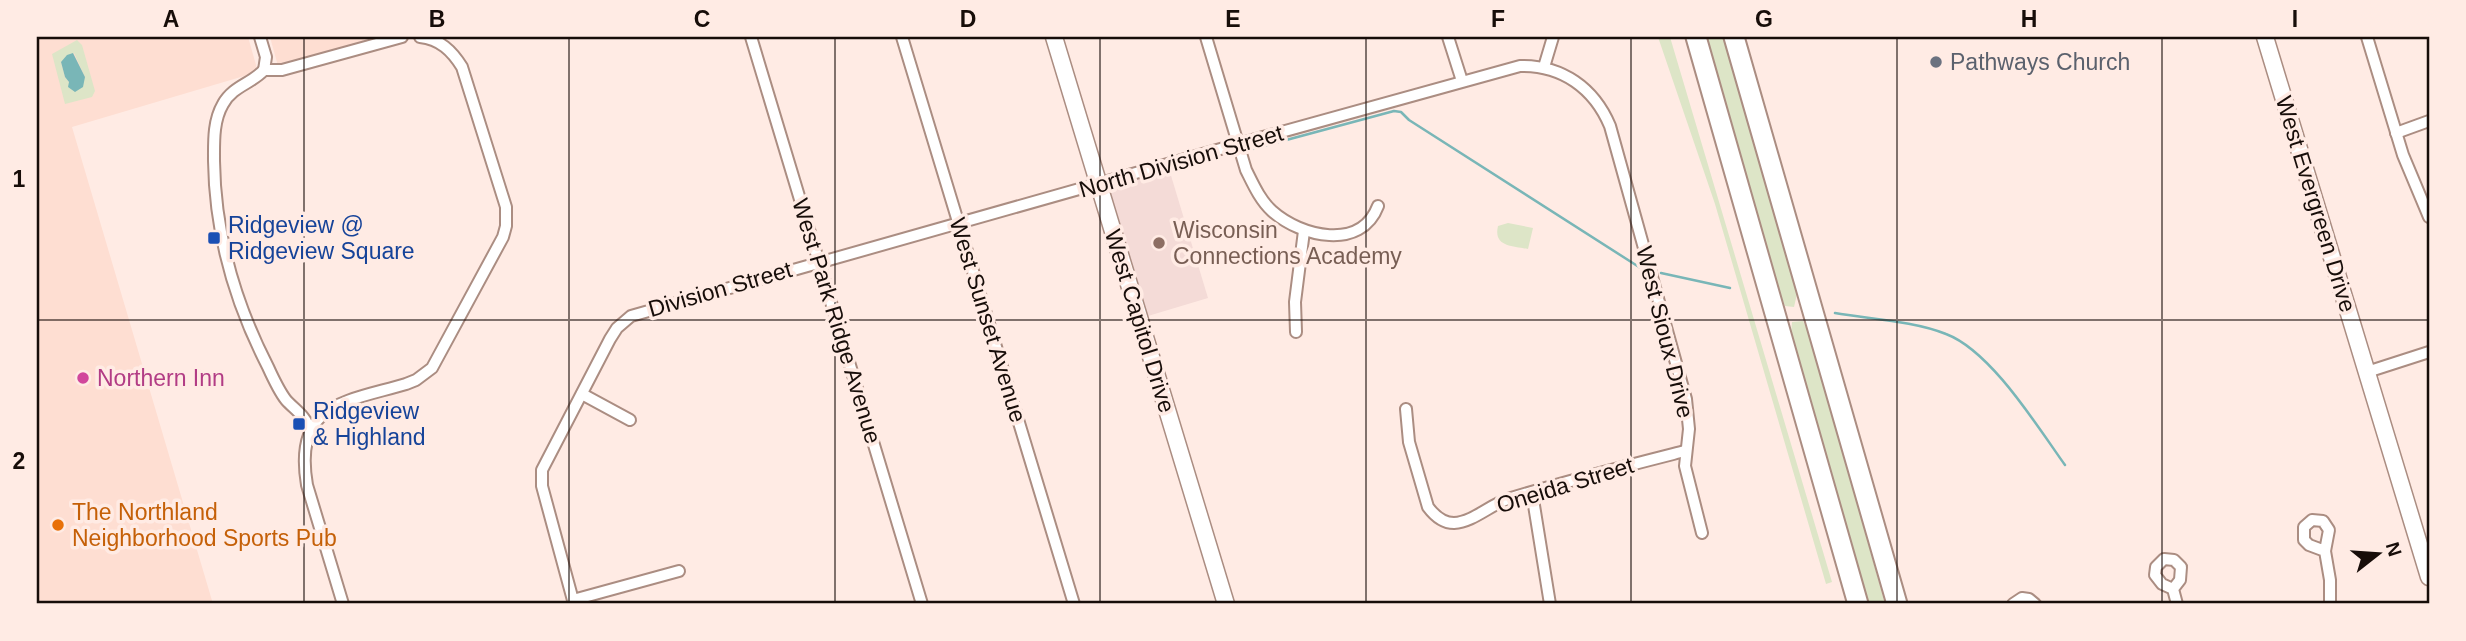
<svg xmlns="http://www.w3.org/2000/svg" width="2466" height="641" viewBox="0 0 2466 641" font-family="Arial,sans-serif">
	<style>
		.built { fill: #feded2 }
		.education { fill: #f4dbd7 }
		.green { fill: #dde5c7; fill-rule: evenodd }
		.water { fill: #79b6b7 }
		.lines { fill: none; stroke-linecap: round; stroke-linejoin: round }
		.stream { stroke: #79b6b7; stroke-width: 2.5 }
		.street-casing { stroke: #ab8d82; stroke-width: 14 }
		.secondary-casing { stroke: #ab8d82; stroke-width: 19 }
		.highway-casing { stroke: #ab8d82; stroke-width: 23 }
		.street { stroke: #fff; stroke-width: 10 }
		.secondary { stroke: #fff; stroke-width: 16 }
		.highway { stroke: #fff; stroke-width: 19 }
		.grid { fill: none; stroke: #170d09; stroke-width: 2; stroke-opacity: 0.55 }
		.worship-dot { fill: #6b7280; stroke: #ffebe4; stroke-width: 2.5 }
		.transit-dot { fill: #1a4fb4; stroke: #ffebe4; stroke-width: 2.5 }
		.education-dot { fill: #8d6e63; stroke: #ffebe4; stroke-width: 2.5 }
		.hotel-dot { fill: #d1479c; stroke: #ffebe4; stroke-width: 2.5 }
		.food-dot { fill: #e8710a; stroke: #ffebe4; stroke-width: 2.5 }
		.labels { text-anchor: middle; stroke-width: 7; stroke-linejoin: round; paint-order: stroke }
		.worship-label { font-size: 23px; fill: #5b616d; stroke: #ffebe4; text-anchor: start }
		.street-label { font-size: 23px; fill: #170d09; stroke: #ffebe4 }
		.transit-label { font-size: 23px; fill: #164399; stroke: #ffebe4; text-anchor: start }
		.education-label { font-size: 23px; fill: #785e54; stroke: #ffebe4; text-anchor: start }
		.hotel-label { font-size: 23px; fill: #b23c85; stroke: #ffebe4; text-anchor: start }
		.food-label { font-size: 23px; fill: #c56008; stroke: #ffebe4; text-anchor: start }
		.neatline { fill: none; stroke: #170d09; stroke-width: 2.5 }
		.grid-label { font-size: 23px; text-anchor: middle; font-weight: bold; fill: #170d09 }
	</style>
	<rect width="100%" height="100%" fill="#ffebe4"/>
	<g class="built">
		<path d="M37 37H248L258 72 72 127 213 604H37Z"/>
		<path d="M270 37H376L278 66Z"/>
	</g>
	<path class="education" d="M1169 169 1208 298 1148 316 1109 187Z"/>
	<g class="green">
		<path d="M1658 37H1670L1832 582 1826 584 1715 204Z"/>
		<path d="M1707 37H1723L1797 294 1794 307 1785 306 1781 296Z"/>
		<path d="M77 40 82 45 95 91 92 97 65 104 52 54ZM74 53 85 77 69 82 65 77 61 62Z"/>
		<path d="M1508 223 1533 228 1528 249C1513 246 1493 247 1498 226Z"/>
		<path d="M1803 321 1811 338 1885 604H1869L1791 334 1792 322Z"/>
	</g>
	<path class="water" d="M73 53 85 77 83 87 75 92 68 87 69 82 65 77 61 62 67 55Z"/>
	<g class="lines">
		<g class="stream">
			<path d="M1249 150 1394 111 1401 112 1409 120 1639 267"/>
			<path d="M1661 273 1730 288"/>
			<path d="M1835 313C1869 319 1914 321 1946 334 1991 351 2037 426 2065 465"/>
		</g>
		<g class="street-casing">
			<g id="street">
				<path d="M260 37 266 57 264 70"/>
				<path d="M751 37 922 604"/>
				<path d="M902 37 1074 604"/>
				<path d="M1206 37 1246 170C1253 184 1260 200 1272 211 1301 237 1361 251 1378 206"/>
				<path d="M1448 37 1462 81"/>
				<path d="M2367 37 2403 155 2429 217"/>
				<path d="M1544 67 1553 37"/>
				<path d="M264 70C251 84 233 86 223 104 213 121 214 142 214 161 215 234 235 303 268 367 273 378 279 391 286 400 295 410 306 416 309 429"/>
				<path d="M264 70H282L402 37"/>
				<path d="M2396 133 2429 121"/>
				<path d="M1296 332 1295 302 1304 231"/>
				<path d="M2367 372 2429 352"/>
				<path d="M582 394 630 420"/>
				<path d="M1406 409 1409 442 1428 507C1434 515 1442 523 1454 523 1473 522 1490 505 1508 499 1566 481 1626 466 1685 451"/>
				<path d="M1532 493 1550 604"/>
				<path d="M2325 551 2309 545 2304 540V527L2312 520 2323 521 2329 530 2325 551 2330 580V604"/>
				<path d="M2173 589 2180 580 2181 567 2174 560 2164 559 2156 567 2155 575 2162 584 2173 589 2177 604"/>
				<path d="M573 600 679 571"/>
				<path d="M343 604 307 485C293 403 345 402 406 384L416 380 432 368 503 237 506 226V207L462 67C452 51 440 39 420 37"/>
				<path d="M574 604 542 486V470L610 339 617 328 631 316 1238 144 1520 66C1562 65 1594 88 1610 126L1686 399 1689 429 1685 466 1702 533"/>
				<path d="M2013 604 2022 598 2029 599 2035 604"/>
			</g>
		</g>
		<g class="secondary-casing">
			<g id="secondary">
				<path d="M1054 37 1226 604"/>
				<path d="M2265 37 2429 577"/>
			</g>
		</g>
		<g class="highway-casing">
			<g id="highway">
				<path d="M1696 37 1858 604"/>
				<path d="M1734 37 1897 604"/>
			</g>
		</g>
		<use href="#street" class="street"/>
		<use href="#secondary" class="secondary"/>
		<use href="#highway" class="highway"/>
	</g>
	<path class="grid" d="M304 37V604M569 37V604M835 37V604M1100 37V604M1366 37V604M1631 37V604M1897 37V604M2162 37V604M37 320H2429"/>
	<circle class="worship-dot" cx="1936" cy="62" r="7"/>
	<g class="transit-dot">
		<rect x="207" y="231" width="14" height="14" rx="3.5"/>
		<rect x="292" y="417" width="14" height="14" rx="3.5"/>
	</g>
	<circle class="education-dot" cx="1159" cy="243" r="7"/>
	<circle class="hotel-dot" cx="83" cy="378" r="7"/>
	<circle class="food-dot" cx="58" cy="525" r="7"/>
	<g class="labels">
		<g class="worship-label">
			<text x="1950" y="70">Pathways Church</text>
		</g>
		<g class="street-label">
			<text transform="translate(1181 161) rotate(-16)" y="8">North Division Street</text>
			<text transform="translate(2316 204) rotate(73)" y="8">West Evergreen Drive</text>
			<text transform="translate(720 289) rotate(-16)" y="8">Division Street</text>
			<text transform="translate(988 320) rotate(73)" y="8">West Sunset Avenue</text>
			<text transform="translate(837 321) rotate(73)" y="8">West Park Ridge Avenue</text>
			<text transform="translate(1140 321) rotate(73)" y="8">West Capitol Drive</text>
			<text transform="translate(1665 332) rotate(76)" y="8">West Sioux Drive</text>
			<text transform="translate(1565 485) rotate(-17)" y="8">Oneida Street</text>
		</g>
		<g class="transit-label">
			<text x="228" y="233">Ridgeview @<tspan x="228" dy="26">Ridgeview Square</tspan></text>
			<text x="313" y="419">Ridgeview<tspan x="313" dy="26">&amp; Highland</tspan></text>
		</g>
		<g class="education-label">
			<text x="1173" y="238">Wisconsin<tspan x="1173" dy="26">Connections Academy</tspan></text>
		</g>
		<g class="hotel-label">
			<text x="97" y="386">Northern Inn</text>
		</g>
		<g class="food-label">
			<text x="72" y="520">The Northland<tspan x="72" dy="26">Neighborhood Sports Pub</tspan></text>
		</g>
	</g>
	<rect width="2466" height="641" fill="none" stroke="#ffebe4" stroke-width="77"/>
	<g transform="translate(2378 554) rotate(73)" stroke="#ffebe4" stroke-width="5" paint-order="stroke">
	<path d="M0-5L12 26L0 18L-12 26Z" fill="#170d09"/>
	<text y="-10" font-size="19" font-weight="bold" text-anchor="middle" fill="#170d09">N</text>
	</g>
	<rect x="38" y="38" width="2390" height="564" class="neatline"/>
	<g class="grid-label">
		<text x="171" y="27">A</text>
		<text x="437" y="27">B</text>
		<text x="702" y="27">C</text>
		<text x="968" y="27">D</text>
		<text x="1233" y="27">E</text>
		<text x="1498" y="27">F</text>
		<text x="1764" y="27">G</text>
		<text x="2029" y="27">H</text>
		<text x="2295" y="27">I</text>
		<text x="19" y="187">1</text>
		<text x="19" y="469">2</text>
	</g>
</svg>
